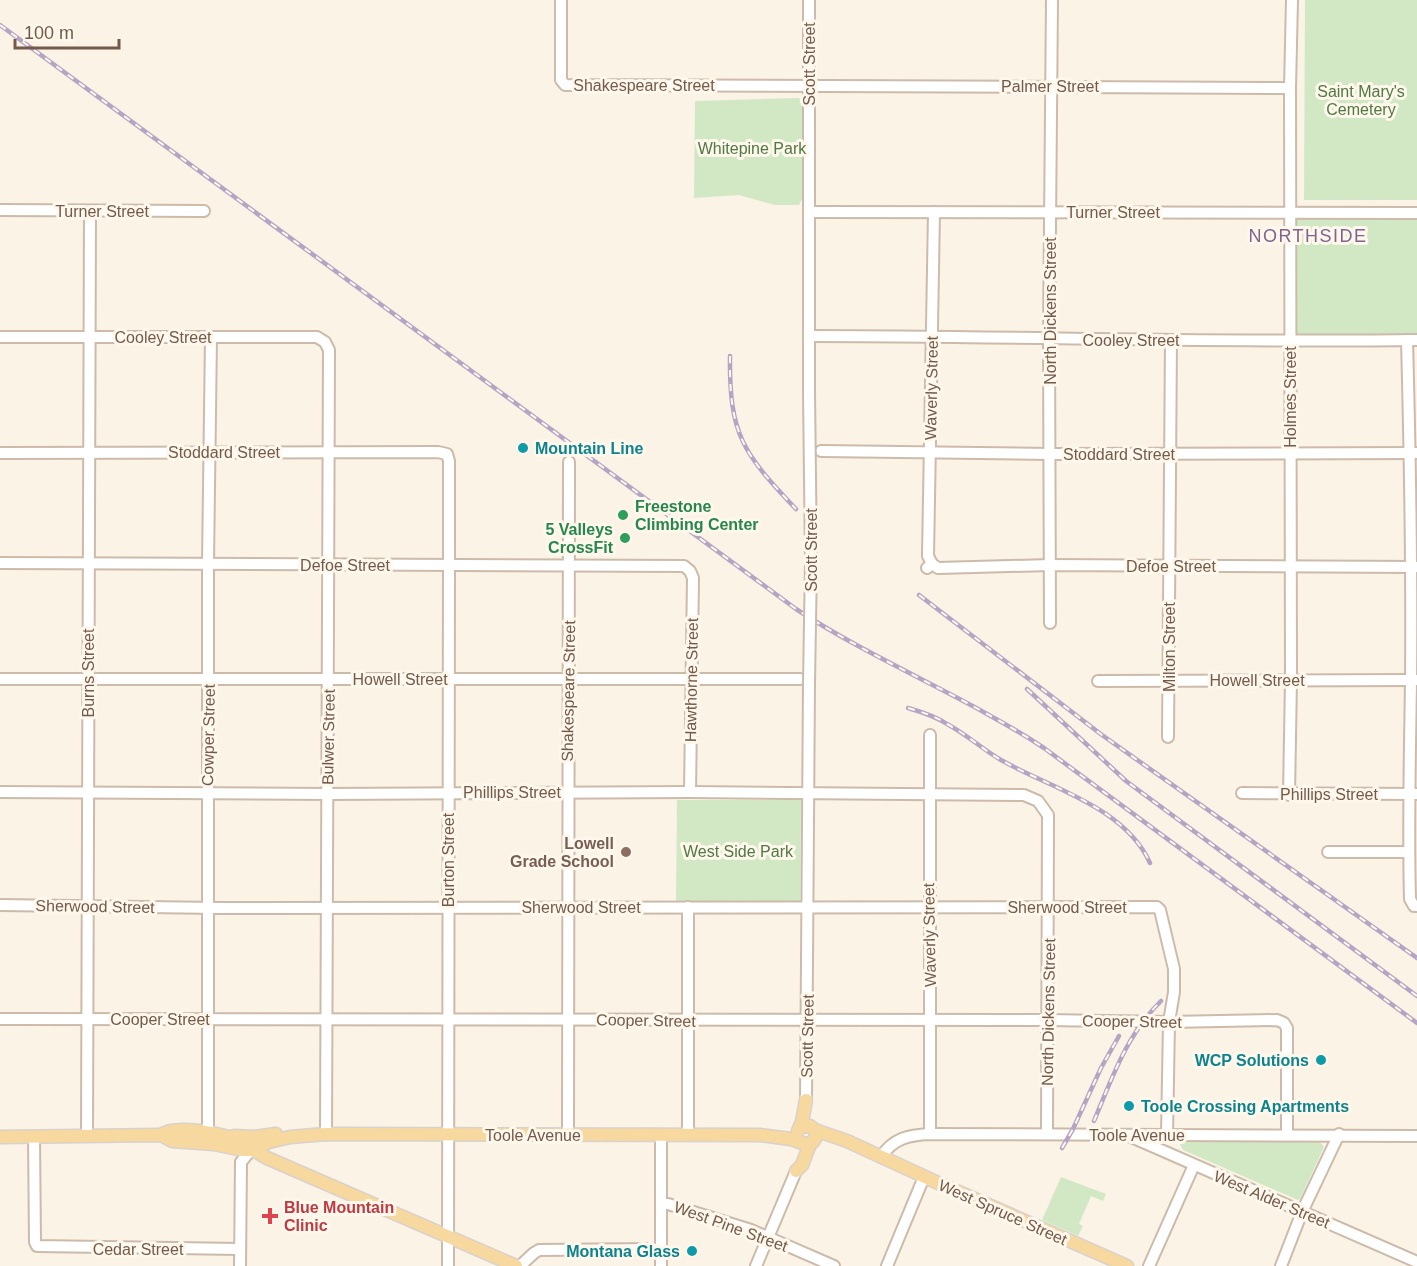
<svg xmlns="http://www.w3.org/2000/svg" width="1417" height="1266" viewBox="0 0 1417 1266" font-family="Arial,sans-serif">
	<style>
		.green { fill: #d2e8c4 }
		.lines { fill: none; stroke-linecap: round; stroke-linejoin: round }
		.minor-casing { stroke: #ccbbab; stroke-width: 14 }
		.major-casing { stroke: #d8d1cd; stroke-width: 15 }
		.minor { stroke: #fff; stroke-width: 10 }
		.major { stroke: #f7d99f; stroke-width: 12 }
		.rail-casing { stroke: #b6a4c4; stroke-width: 4.5 }
		.rail { stroke: #fef7eb; stroke-width: 2; stroke-dasharray: 7; stroke-linecap: butt }
		.minor-bridge-casing { stroke: #ccbbab; stroke-width: 14; stroke-linecap: butt }
		.minor-bridge { stroke: #fff; stroke-width: 10 }
		.culture-dot { fill: #0f9aa8; stroke: #fef7eb; stroke-width: 2 }
		.leisure-dot { fill: #2e9e5b; stroke: #fef7eb; stroke-width: 2 }
		.education-dot { fill: #8d6e63; stroke: #fef7eb; stroke-width: 2 }
		.health-dot { fill: #e0444e; stroke: #fef7eb; stroke-width: 2 }
		.labels { text-anchor: middle; stroke-width: 6; stroke-linejoin: round; paint-order: stroke }
		.street-label { font-size: 16px; fill: #735a4b; stroke: #fef7eb }
		.park-label { font-size: 16px; fill: #527843; stroke: #fef7eb }
		.culture-label { font-size: 16px; font-weight: bold; fill: #0d838f; stroke: #fef7eb; text-anchor: start }
		.leisure-label { font-size: 16px; font-weight: bold; fill: #27864d; stroke: #fef7eb; text-anchor: start }
		.education-label { font-size: 16px; font-weight: bold; fill: #785e54; stroke: #fef7eb; text-anchor: end }
		.health-label { font-size: 16px; font-weight: bold; fill: #be3a42; stroke: #fef7eb; text-anchor: start }
		.neighbourhood-label { font-size: 18px; letter-spacing: 1.5px; fill: #81638f; stroke: #fef7eb }
	</style>
	<rect width="100%" height="100%" fill="#fbf3e5"/>
	<g class="green">
		<path d="M1305 0H1417V200H1304Z"/>
		<path d="M799 98 802 104V199L799 205H775L739 195 694 198 695 101Z"/>
		<path d="M1290 212 1417 213V340H1291Z"/>
		<path d="M677 800H801L800 902 676 901Z"/>
		<path d="M1184 1141H1316L1321 1143 1324 1147 1300 1199 1298 1200 1183 1150 1180 1144Z"/>
		<path d="M1061 1177 1106 1194 1103 1201 1091 1196 1079 1224 1083 1226 1078 1236 1042 1220Z"/>
	</g>
	<g class="lines">
		<g class="minor-casing">
			<g id="minor">
				<path d="M561 0V80L565 85 1290 88"/>
				<path d="M0 210 204 211"/>
				<path d="M810 212 1417 213"/>
				<path d="M809 336C1012 336 1214 343 1417 340"/>
				<path d="M0 337H317L325 342 329 350 326 1134"/>
				<path d="M1407 340C1410 454 1412 568 1411 681 1410 754 1408 826 1410 899L1414 906H1417"/>
				<path d="M809 392V0"/>
				<path d="M821 451 1051 454 1417 453"/>
				<path d="M0 453 438 452 447 454 449 461V554L448 1266"/>
				<path d="M0 563 684 566 690 571 693 578 690 792"/>
				<path d="M932 564 928 556 934 212"/>
				<path d="M927 568 932 564 938 568 1050 565 1417 567"/>
				<path d="M1050 623 1049 339 1052 0"/>
				<path d="M0 679H800"/>
				<path d="M1098 681 1417 680"/>
				<path d="M1168 737 1171 340"/>
				<path d="M0 792 328 794 690 792 1024 795 1038 801 1048 815 1047 1134"/>
				<path d="M1242 793 1417 794"/>
				<path d="M1289 795 1291 680 1290 88 1292 0"/>
				<path d="M1328 852H1408"/>
				<path d="M0 905 218 908 1157 907 1160 910 1174 969V992L1169 1022 1167 1135"/>
				<path d="M0 1019 1047 1020 1169 1022 1277 1020 1284 1023 1287 1028V1134"/>
				<path d="M806 1100 809 683"/>
				<path d="M208 1133V564L211 337"/>
				<path d="M930 1134V735"/>
				<path d="M568 1135 569 462"/>
				<path d="M688 1135V907"/>
				<path d="M87 1136 90 211"/>
				<path d="M1129 1136 1417 1262"/>
				<path d="M34 1137 35 1242 37 1246 240 1249"/>
				<path d="M881 1157C893 1138 909 1135 930 1134L1417 1136"/>
				<path d="M661 1204H668L751 1230 834 1266"/>
				<path d="M240 1266 241 1162 251 1150"/>
				<path d="M520 1266 534 1253 539 1250 661 1249"/>
				<path d="M661 1266V1135"/>
				<path d="M756 1266 796 1171"/>
				<path d="M887 1266 924 1177"/>
				<path d="M1149 1266 1194 1165"/>
				<path d="M1281 1266 1302 1212 1339 1134"/>
			</g>
		</g>
		<g class="major-casing">
			<g id="major">
				<path d="M815 1130 847 1141 936 1182 1127 1266"/>
				<path d="M798 1131 802 1122 806 1100"/>
				<path d="M161 1135C177 1124 226 1134 243 1143 251 1147 259 1154 267 1158L516 1266"/>
				<path d="M234 1136 255 1137 276 1134"/>
				<path d="M0 1137 161 1135 172 1141 214 1144 243 1150H251L269 1142 290 1137 326 1134 760 1135 791 1139 805 1144 813 1142 816 1137 815 1130 810 1126 800 1127"/>
				<path d="M796 1171 802 1165 810 1144"/>
			</g>
		</g>
		<use href="#minor" class="minor"/>
		<use href="#major" class="major"/>
		<g class="rail-casing">
			<g id="rail">
				<path d="M0 25 796 609C875 661 965 696 1044 748L1417 1023"/>
				<path d="M730 356C729 435 743 453 796 509"/>
				<path d="M919 595 1102 735 1417 958"/>
				<path d="M1027 689 1126 781 1417 996"/>
				<path d="M908 708C922 712 935 716 947 724 966 734 982 749 1001 760 1050 788 1125 807 1150 863"/>
				<path d="M1094 1121C1112 1078 1127 1034 1161 1001"/>
				<path d="M1062 1148 1073 1129 1101 1068 1119 1036"/>
			</g>
		</g>
		<use href="#rail" class="rail"/>
		<g class="minor-bridge-casing">
			<path id="minor-bridge" d="M809 683 811 562 809 392"/>
		</g>
		<use href="#minor-bridge" class="minor-bridge"/>
	</g>
	<g class="culture-dot">
		<circle cx="523" cy="448" r="6"/>
		<circle cx="1321" cy="1060" r="6"/>
		<circle cx="1129" cy="1106" r="6"/>
		<circle cx="692" cy="1251" r="6"/>
	</g>
	<g class="leisure-dot">
		<circle cx="623" cy="515" r="6"/>
		<circle cx="625" cy="538" r="6"/>
	</g>
	<circle class="education-dot" cx="626" cy="852" r="6"/>
	<path class="health-dot" d="M267 1207h6v6h6v6h-6v6h-6v-6h-6v-6h6z"/>
	<g class="labels">
		<g class="street-label">
			<text transform="translate(809 64) rotate(-90)" y="6">Scott Street</text>
			<text x="644" y="91">Shakespeare Street</text>
			<text x="1050" y="92">Palmer Street</text>
			<text x="102" y="217">Turner Street</text>
			<text x="1113" y="218">Turner Street</text>
			<text transform="translate(1050 311) rotate(-90)" y="6">North Dickens Street</text>
			<text x="163" y="343">Cooley Street</text>
			<text x="1131" y="346">Cooley Street</text>
			<text transform="translate(931 388) rotate(-89)" y="6">Waverly Street</text>
			<text transform="translate(1290 397) rotate(-90)" y="6">Holmes Street</text>
			<text x="224" y="458">Stoddard Street</text>
			<text x="1119" y="460">Stoddard Street</text>
			<text transform="translate(811 550) rotate(-90)" y="6">Scott Street</text>
			<text x="345" y="571">Defoe Street</text>
			<text x="1171" y="572">Defoe Street</text>
			<text transform="translate(1169 647) rotate(-90)" y="6">Milton Street</text>
			<text transform="translate(88 673) rotate(-90)" y="6">Burns Street</text>
			<text x="400" y="685">Howell Street</text>
			<text transform="translate(691 680) rotate(-89)" y="6">Hawthorne Street</text>
			<text x="1257" y="686">Howell Street</text>
			<text transform="translate(568 691) rotate(-89)" y="6">Shakespeare Street</text>
			<text transform="translate(208 735) rotate(-89)" y="6">Cowper Street</text>
			<text transform="translate(328 737) rotate(-89)" y="6">Bulwer Street</text>
			<text x="512" y="798">Phillips Street</text>
			<text x="1329" y="800">Phillips Street</text>
			<text transform="translate(448 860) rotate(-90)" y="6">Burton Street</text>
			<text transform="translate(95 906) rotate(1)" y="6">Sherwood Street</text>
			<text x="581" y="913">Sherwood Street</text>
			<text x="1067" y="913">Sherwood Street</text>
			<text transform="translate(929 935) rotate(-91)" y="6">Waverly Street</text>
			<text transform="translate(1048 1012) rotate(-89)" y="6">North Dickens Street</text>
			<text x="160" y="1025">Cooper Street</text>
			<text transform="translate(646 1020) rotate(1)" y="6">Cooper Street</text>
			<text transform="translate(1132 1021) rotate(1)" y="6">Cooper Street</text>
			<text transform="translate(807 1036) rotate(-89)" y="6">Scott Street</text>
			<text x="533" y="1141">Toole Avenue</text>
			<text x="1137" y="1141">Toole Avenue</text>
			<text transform="translate(1272 1199) rotate(23)" y="6">West Alder Street</text>
			<text transform="translate(1003 1212) rotate(24)" y="6">West Spruce Street</text>
			<text transform="translate(731 1226) rotate(20)" y="6">West Pine Street</text>
			<text x="138" y="1255">Cedar Street</text>
		</g>
		<g class="park-label">
			<text x="1361" y="97">Saint Mary's<tspan x="1361" dy="18">Cemetery</tspan></text>
			<text x="752" y="154">Whitepine Park</text>
			<text x="738" y="857">West Side Park</text>
		</g>
		<g class="culture-label">
			<text x="535" y="454">Mountain Line</text>
			<text x="1309" y="1066" text-anchor="end">WCP Solutions</text>
			<text x="1141" y="1112">Toole Crossing Apartments</text>
			<text x="680" y="1257" text-anchor="end">Montana Glass</text>
		</g>
		<g class="leisure-label">
			<text x="635" y="512">Freestone<tspan x="635" dy="18">Climbing Center</tspan></text>
			<text x="613" y="535" text-anchor="end">5 Valleys<tspan x="613" dy="18">CrossFit</tspan></text>
		</g>
		<g class="education-label">
			<text x="614" y="849">Lowell<tspan x="614" dy="18">Grade School</tspan></text>
		</g>
		<g class="health-label">
			<text x="284" y="1213">Blue Mountain<tspan x="284" dy="18">Clinic</tspan></text>
		</g>
		<g class="neighbourhood-label">
			<text x="1308" y="242">NORTHSIDE</text>
		</g>
	</g>
	<path d="M15 39v9h104v-9" fill="none" stroke="#735a4b" stroke-width="3"/>
	<text x="24" y="39" font-size="18" fill="#735a4b" stroke="#fef7eb" stroke-width="4.5" paint-order="stroke">100 m</text>
</svg>
